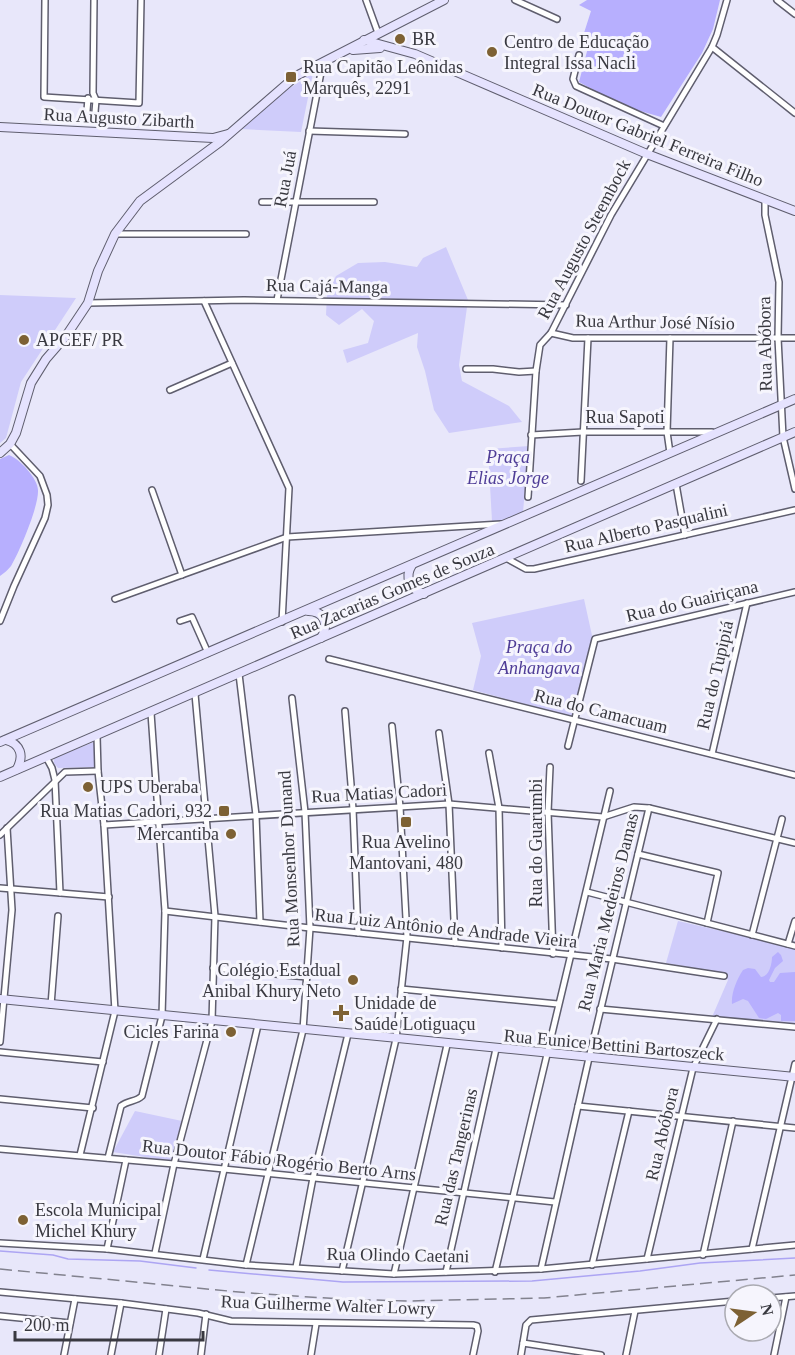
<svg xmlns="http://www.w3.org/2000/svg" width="795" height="1355" viewBox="0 0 795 1355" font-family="'Times New Roman',serif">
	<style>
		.green { fill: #cfccfa }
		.forest { fill: #b7affe }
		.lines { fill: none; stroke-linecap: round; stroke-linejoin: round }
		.stream { stroke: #ada5f3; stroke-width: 1.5 }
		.street-casing { stroke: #5f5e6e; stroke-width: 8 }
		.secondary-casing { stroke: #5f5e6e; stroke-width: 10 }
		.street { stroke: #fff; stroke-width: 5 }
		.secondary { stroke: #e5e2fe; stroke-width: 8 }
		.rail { stroke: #82828e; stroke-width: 1.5; stroke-dasharray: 12 6; stroke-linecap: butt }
		.poi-dot { fill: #7d6134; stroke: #f6f5fd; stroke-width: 2 }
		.labels { text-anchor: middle; stroke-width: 6; stroke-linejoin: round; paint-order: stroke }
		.poi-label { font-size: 18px; fill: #393940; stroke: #f6f5fd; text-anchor: start }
		.street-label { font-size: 18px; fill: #393940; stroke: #f6f5fd }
		.park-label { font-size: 18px; font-style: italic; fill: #4f3d97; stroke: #f6f5fd }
	</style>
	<rect width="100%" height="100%" fill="#e8e7fa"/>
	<g class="green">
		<path d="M313 73 301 132 241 129 285 91Z"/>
		<path d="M446 247 468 300 459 365 462 381 509 406 522 422 449 433 434 410 425 371 417 347 418 333 347 363 343 350 368 343 374 321 362 309 339 325 326 315 327 294 336 276 358 263 385 262 417 267 423 258Z"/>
		<path d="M0 295 76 298 21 382 6 438 0 443Z"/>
		<path d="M529 446 523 512 507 521H492L488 449Z"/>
		<path d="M584 599 593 640 573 717 473 690 481 656 472 623Z"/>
		<path d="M94 742 96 767 58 768 54 763V758Z"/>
		<path d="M678 921 795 948V1024L712 1017 728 980 724 973 666 963Z"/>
		<path d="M135 1111 182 1121 170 1161 113 1152Z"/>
	</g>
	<g class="forest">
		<path d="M587 0H720L713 29 702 53 661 117 623 106 579 82 591 36 584 33 591 11 579 5Z"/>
		<path d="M9 455C20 459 38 479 38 490 39 506 19 553 11 566 8 570 4 573 0 576V459Z"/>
		<path d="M778 952 781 955 783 961 775 968 769 980 770 982H774L780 973 795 972V1021H781V1015L778 1013 766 1019 759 1018 748 1001 743 999 732 1004C731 993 737 979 743 970L748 968 755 969 761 977C769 977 772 964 772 957Z"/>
	</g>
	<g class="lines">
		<g class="stream">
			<path d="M0 1251 53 1255 68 1259 140 1261 196 1268"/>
			<path d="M209 1270 343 1282 532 1281 640 1271 700 1263 795 1258"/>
		</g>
		<g class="street-casing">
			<g id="street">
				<path d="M45 0 44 97 139 103 141 0"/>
				<path d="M94 0 93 93 96 100 95 112"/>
				<path d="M366 0 378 33"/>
				<path d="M515 0 557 19"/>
				<path d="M777 0 795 14"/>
				<path d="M712 47 795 113"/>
				<path d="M579 55 573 79 576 86 664 126"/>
				<path d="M87 111 88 98"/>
				<path d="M309 131 405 134"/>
				<path d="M765 199V215L779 282 778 338 783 437 795 489"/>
				<path d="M262 202H374"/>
				<path d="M115 234H246"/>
				<path d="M277 300 323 62"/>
				<path d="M204 301 289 488 282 622"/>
				<path d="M88 303 244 300 566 305"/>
				<path d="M551 333 573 338H795"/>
				<path d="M466 369H493L519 372 536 371"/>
				<path d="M170 390 232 363"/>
				<path d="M531 435 583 432H712"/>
				<path d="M670 453 667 432 670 338"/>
				<path d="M581 481 588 338"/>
				<path d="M676 484 685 535"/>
				<path d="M152 490 182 575"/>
				<path d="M528 497 536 371 540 345 551 333 611 215 712 47 717 35 727 0"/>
				<path d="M506 558 526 569H534L795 510"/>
				<path d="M115 599 287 537 501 524"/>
				<path d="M0 621 14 586 45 518 48 505 47 495 40 476 10 444"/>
				<path d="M180 621 192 617 208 653"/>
				<path d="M329 659 795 775"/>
				<path d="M239 674 256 815 260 922"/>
				<path d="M345 711 353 809 358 933"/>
				<path d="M439 733 449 804 455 943"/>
				<path d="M568 746 595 639 795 592"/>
				<path d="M489 753 499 808 502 948"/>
				<path d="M712 754 747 603"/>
				<path d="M46 757 52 768 55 780 60 893"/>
				<path d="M550 767 548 812 553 954"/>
				<path d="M104 825 449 804 603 817 634 807 649 808 795 843"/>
				<path d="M0 835 65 772 98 771"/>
				<path d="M638 854 718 873 707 923"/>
				<path d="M0 888 109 897"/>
				<path d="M587 892 795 946"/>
				<path d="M165 911 310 928 612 959 724 976"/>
				<path d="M752 935 782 819"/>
				<path d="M788 944 795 921"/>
				<path d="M213 968 307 977"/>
				<path d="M401 989 558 1004"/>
				<path d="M51 1005 58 916"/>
				<path d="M600 1009 795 1027"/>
				<path d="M0 1042 12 910 7 828"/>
				<path d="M0 1052 103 1062"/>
				<path d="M0 1099 93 1108"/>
				<path d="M578 1106 795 1128"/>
				<path d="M0 1149 174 1164 555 1202"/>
				<path d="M80 1155 115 1011 104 825 98 771 97 736"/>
				<path d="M108 1158 121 1106C128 1100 136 1102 142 1096L162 1016 165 911 151 713"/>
				<path d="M0 1243 107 1249 246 1265 394 1274 541 1269 795 1245"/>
				<path d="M107 1249 126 1160"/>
				<path d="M752 1249 795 1064"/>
				<path d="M155 1253 174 1164 212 1021 215 916 195 694"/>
				<path d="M703 1255 733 1121"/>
				<path d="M203 1259 258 1025"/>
				<path d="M647 1259 693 1068 717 1019"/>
				<path d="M246 1265 303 1030 310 928 305 812 292 698"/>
				<path d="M592 1265 629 1111"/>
				<path d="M296 1267 313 1178 348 1034"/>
				<path d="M541 1269 589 1058 649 808"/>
				<path d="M342 1271 396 1039 407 937 400 807 392 726"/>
				<path d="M446 1272 496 1049"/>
				<path d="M495 1272 610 791"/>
				<path d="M394 1274 447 1045"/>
				<path d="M0 1292 121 1303 198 1313 231 1321 473 1325 477 1326 478 1331 473 1355"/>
				<path d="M771 1298 795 1296"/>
				<path d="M0 1316 70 1323"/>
				<path d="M523 1343 601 1355"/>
				<path d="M64 1355 75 1299"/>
				<path d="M111 1355 121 1303"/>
				<path d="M159 1355 166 1309"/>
				<path d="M201 1355 206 1314"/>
				<path d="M311 1355 316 1324"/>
				<path d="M521 1355 526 1325 531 1320 735 1301"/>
				<path d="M626 1355 635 1311"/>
				<path d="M774 1355 786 1297"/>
			</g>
		</g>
		<g class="secondary-casing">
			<g id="secondary">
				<path d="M364 40 415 54 647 154 795 211"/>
				<path d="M353 50 380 48"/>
				<path d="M0 127 213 138 228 134"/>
				<path d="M0 453 10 444 16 433 31 383 46 359 66 336 88 303 98 271 115 234 140 201 220 142 296 76 444 0"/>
				<path d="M412 565C404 578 410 589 424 594"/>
				<path d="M308 611C325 611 329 625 321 638"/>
				<path d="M6 740C21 744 24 756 17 769"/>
				<path d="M0 742 795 399"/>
				<path d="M0 777 795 432"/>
				<path d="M0 999 795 1077"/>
			</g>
		</g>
		<use href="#street" class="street"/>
		<use href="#secondary" class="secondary"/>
		<path class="rail" d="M0 1269 249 1293 341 1299 407 1301 544 1298 795 1275"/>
	</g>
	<g class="poi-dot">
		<circle cx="400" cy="39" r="6"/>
		<circle cx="492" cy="52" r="6"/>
		<rect x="285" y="71" width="12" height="12" rx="3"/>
		<circle cx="24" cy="340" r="6"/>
		<circle cx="88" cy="787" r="6"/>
		<rect x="218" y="805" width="12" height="12" rx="3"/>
		<rect x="400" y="816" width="12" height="12" rx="3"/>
		<circle cx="231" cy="834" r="6"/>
		<circle cx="353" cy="980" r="6"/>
		<path d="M338 1004h6v6h6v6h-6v6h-6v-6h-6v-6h6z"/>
		<circle cx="231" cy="1032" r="6"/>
		<circle cx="23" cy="1220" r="6"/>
	</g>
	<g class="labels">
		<g class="poi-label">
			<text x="412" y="45">BR</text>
			<text x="504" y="48">Centro de Educação<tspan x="504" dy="21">Integral Issa Nacli</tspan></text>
			<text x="303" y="73">Rua Capitão Leônidas<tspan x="303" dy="21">Marquês, 2291</tspan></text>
			<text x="36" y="346">APCEF/ PR</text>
			<text x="100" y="793">UPS Uberaba</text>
			<text x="212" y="817" text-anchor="end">Rua Matias Cadori, 932</text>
			<text x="219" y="840" text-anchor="end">Mercantiba</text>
			<text x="406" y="848" text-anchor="middle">Rua Avelino<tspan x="406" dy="21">Mantovani, 480</tspan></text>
			<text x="341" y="976" text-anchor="end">Colégio Estadual<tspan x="341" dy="21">Anibal Khury Neto</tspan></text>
			<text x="354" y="1009">Unidade de<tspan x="354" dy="21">Saúde Lotiguaçu</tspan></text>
			<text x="219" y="1038" text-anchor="end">Cicles Farina</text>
			<text x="35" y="1216">Escola Municipal<tspan x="35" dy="21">Michel Khury</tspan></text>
		</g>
		<g class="street-label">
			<text transform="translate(119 118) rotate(3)" y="6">Rua Augusto Zibarth</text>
			<text transform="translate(648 135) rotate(22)" y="6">Rua Doutor Gabriel Ferreira Filho</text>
			<text transform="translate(285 179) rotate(-79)" y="6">Rua Juá</text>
			<text transform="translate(584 239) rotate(-62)" y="6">Rua Augusto Steembock</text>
			<text transform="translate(327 286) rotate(1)" y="6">Rua Cajá-Manga</text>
			<text transform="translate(655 322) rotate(1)" y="6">Rua Arthur José Nísio</text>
			<text transform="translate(765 344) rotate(-91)" y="6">Rua Abóbora</text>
			<text x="625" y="423">Rua Sapoti</text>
			<text transform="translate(646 528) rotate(-13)" y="6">Rua Alberto Pasqualini</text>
			<text transform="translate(392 591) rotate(-23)" y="6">Rua Zacarias Gomes de Souza</text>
			<text transform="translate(692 601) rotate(-13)" y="6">Rua do Guairiçana</text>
			<text transform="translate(715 675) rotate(-77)" y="6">Rua do Tupipiá</text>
			<text transform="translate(601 711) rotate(14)" y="6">Rua do Camacuam</text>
			<text transform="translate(379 793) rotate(-3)" y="6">Rua Matias Cadori</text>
			<text transform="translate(536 843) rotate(-90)" y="6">Rua do Guarumbi</text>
			<text transform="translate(289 859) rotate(-93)" y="6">Rua Monsenhor Dunand</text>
			<text transform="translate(608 912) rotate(-76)" y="6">Rua Maria Medeiros Damas</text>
			<text transform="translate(446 928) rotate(6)" y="6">Rua Luiz Antônio de Andrade Vieira</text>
			<text transform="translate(614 1045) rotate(5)" y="6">Rua Eunice Bettini Bartoszeck</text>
			<text transform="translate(662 1134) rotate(-77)" y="6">Rua Abóbora</text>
			<text transform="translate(456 1157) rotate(-77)" y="6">Rua das Tangerinas</text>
			<text transform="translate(279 1160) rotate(6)" y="6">Rua Doutor Fábio Rogério Berto Arns</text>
			<text transform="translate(398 1255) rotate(1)" y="6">Rua Olindo Caetani</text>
			<text transform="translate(328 1305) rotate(2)" y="6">Rua Guilherme Walter Lowry</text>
		</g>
		<g class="park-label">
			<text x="508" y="463">Praça<tspan x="508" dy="21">Elias Jorge</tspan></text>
			<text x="539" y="653">Praça do<tspan x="539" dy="21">Anhangava</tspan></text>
		</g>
	</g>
	<g transform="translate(753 1313) rotate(77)"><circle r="28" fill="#f6f5fd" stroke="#aaaab1" stroke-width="1.5"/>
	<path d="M0-4.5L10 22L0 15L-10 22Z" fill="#7d6134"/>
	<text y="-9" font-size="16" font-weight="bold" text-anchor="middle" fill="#393940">N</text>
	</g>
	<path d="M15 1331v9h188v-9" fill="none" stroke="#393940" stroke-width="3"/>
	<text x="24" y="1331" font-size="18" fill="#393940" stroke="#f6f5fd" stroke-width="4.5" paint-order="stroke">200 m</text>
</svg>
